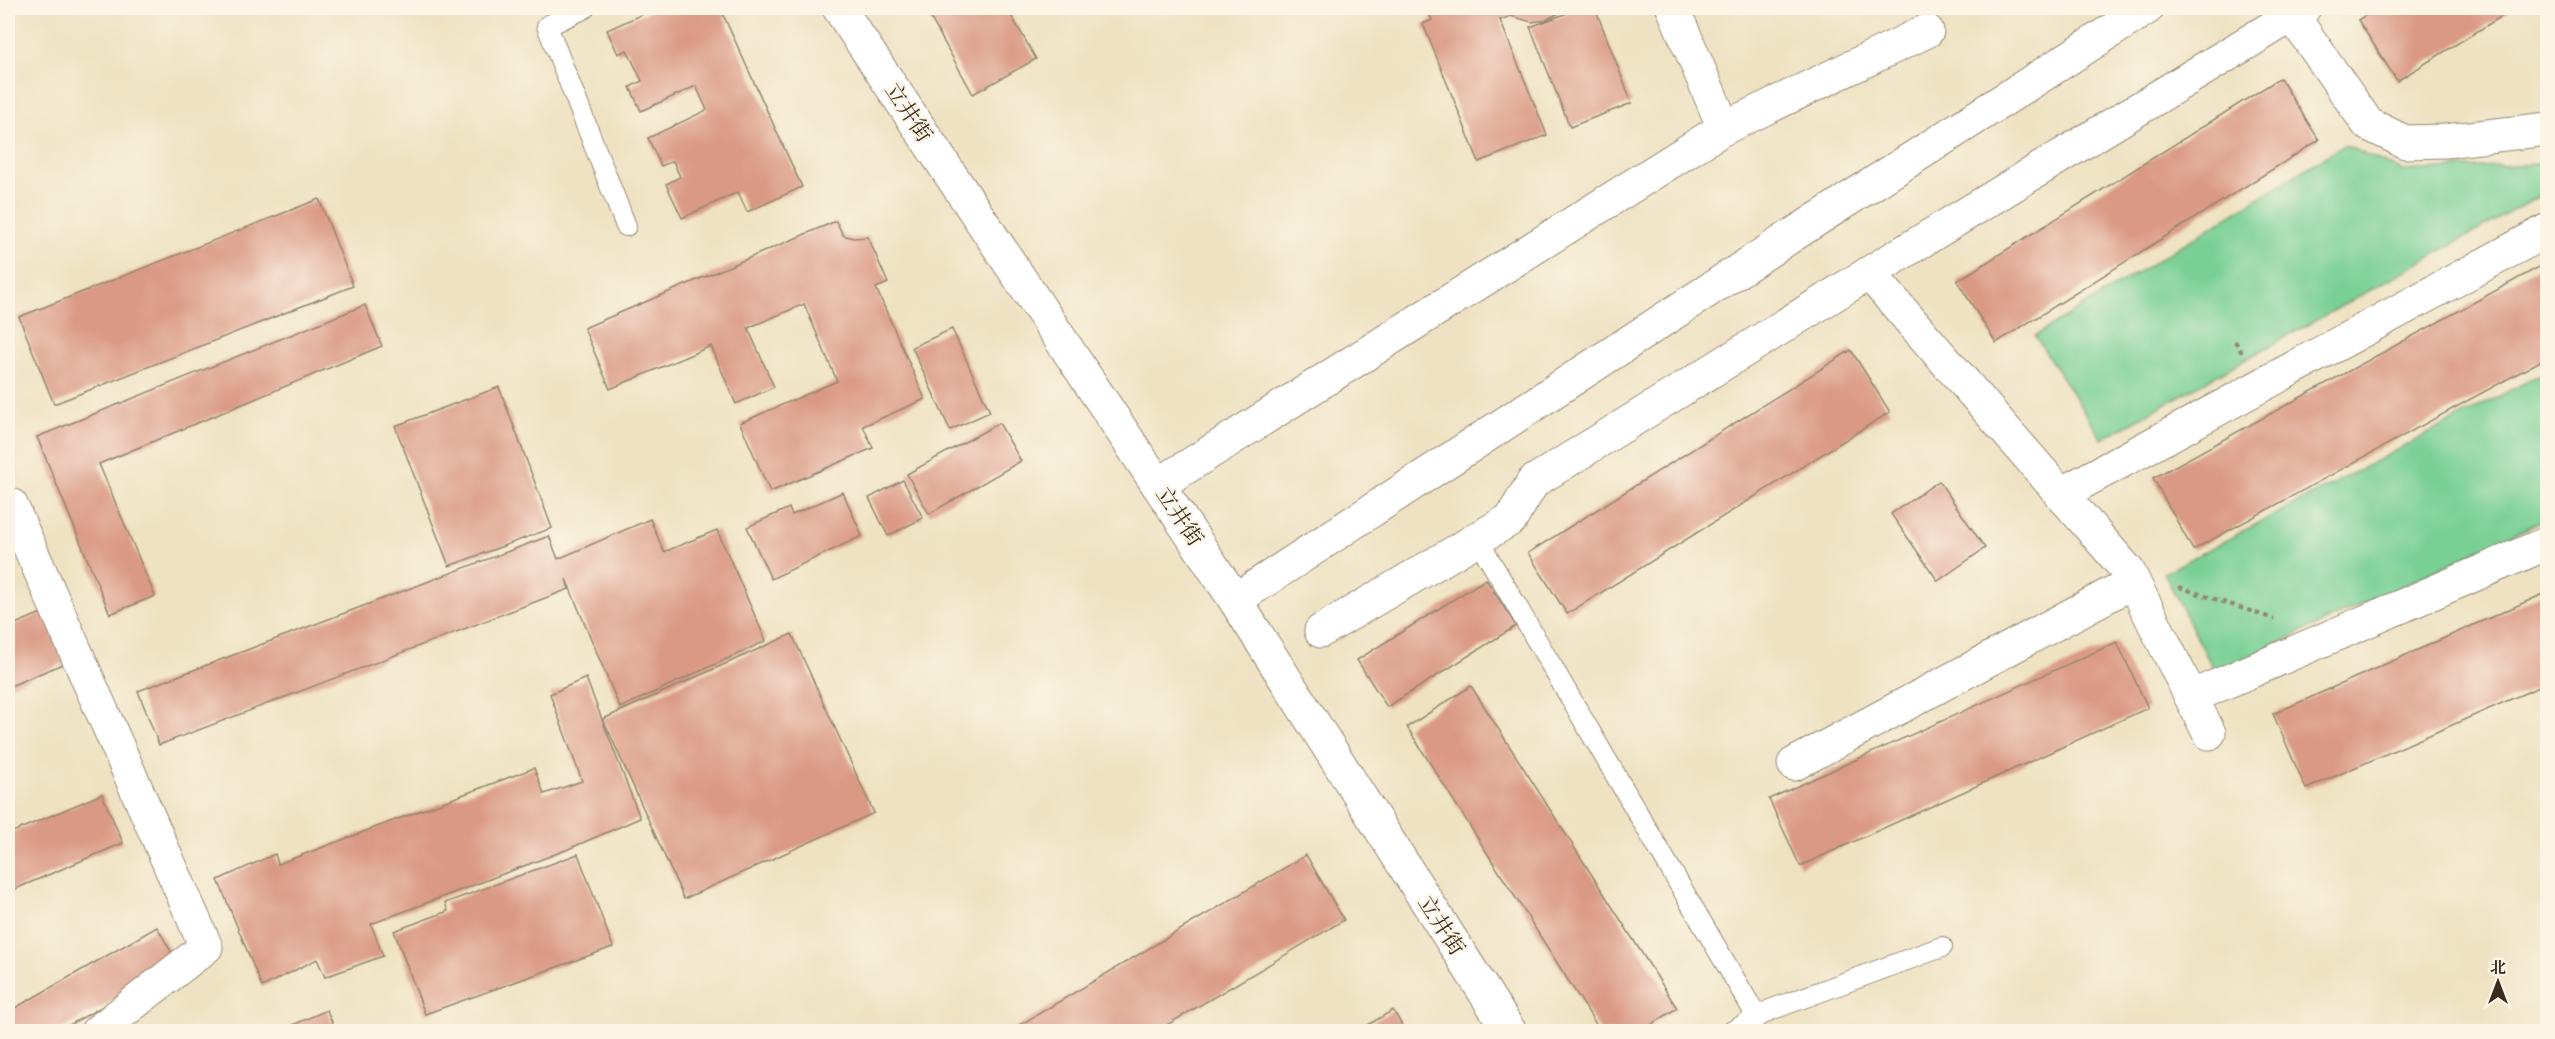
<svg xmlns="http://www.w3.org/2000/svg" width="2555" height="1039" viewBox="0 0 2555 1039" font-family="Vollkorn,'Noto Serif SC',serif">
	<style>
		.green { fill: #79d095; stroke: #5a7d5a; stroke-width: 1.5 }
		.building { fill: #da9985 }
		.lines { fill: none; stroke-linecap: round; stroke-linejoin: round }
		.service-casing { stroke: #948670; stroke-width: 22 }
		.minor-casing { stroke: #948670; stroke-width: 35 }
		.tertiary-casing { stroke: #948670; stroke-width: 35 }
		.path { stroke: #948670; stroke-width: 4; stroke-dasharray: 4.5 4.5; stroke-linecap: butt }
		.service { stroke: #fff; stroke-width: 20 }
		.minor { stroke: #fff; stroke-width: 33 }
		.tertiary { stroke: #fff; stroke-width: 33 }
		.labels { text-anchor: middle; stroke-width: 4.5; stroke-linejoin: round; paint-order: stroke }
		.street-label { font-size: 22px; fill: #3b2a1e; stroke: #fcf5e5 }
	</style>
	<rect width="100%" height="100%" fill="#fcf5e5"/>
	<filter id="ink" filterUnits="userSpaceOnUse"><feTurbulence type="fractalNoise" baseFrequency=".0167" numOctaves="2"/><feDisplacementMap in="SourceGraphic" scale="12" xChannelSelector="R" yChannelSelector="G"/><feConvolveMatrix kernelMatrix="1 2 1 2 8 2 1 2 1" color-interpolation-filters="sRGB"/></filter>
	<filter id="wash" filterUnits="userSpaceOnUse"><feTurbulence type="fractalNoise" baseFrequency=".008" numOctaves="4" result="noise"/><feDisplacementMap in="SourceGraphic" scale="24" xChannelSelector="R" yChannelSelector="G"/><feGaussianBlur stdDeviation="1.35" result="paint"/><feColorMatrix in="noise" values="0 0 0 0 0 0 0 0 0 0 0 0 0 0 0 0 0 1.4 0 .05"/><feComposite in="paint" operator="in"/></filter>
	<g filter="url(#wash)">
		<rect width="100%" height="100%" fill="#eee2c2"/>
		<g class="green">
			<path d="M2344 145 2403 171 2537 164 2547 167V192L2102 439 2035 336Z"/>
			<path d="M2547 371V519L2215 672 2164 573Z"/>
		</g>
		<g id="blocks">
			<g class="building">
				<path d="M656 8H720L802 187 747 212 738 192 682 218 666 184 680 177 673 161 661 166 648 138 707 110 696 86 641 111 630 87 642 81 627 50 618 54 607 30Z"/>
				<path d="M925 8H1007L1036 59 973 94Z"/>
				<path d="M1427 8H1568L1546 20 1532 22 1511 16 1500 20 1547 135 1479 162 1423 24 1432 20Z"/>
				<path d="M1581 8H1595L1632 103 1570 127 1530 27Z"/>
				<path d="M2377 8H2515L2397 81 2358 20Z"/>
				<path d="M2280 78 2319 140 1996 343 1957 281Z"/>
				<path d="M319 199 353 286 54 404 19 317Z"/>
				<path d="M836 221 843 235 853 238 868 237 888 283 876 288 925 399 863 426 873 448 770 492 740 423 837 381 804 304 748 328 774 387 736 404 711 346 610 389 584 328Z"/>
				<path d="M2548 262V357L2193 550 2153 478Z"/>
				<path d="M365 305 382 346 99 464 155 596 110 614 37 437Z"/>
				<path d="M952 329 990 412 950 430 912 347Z"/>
				<path d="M1851 350 1890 412 1567 614 1528 553Z"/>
				<path d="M499 387 552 528 449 566 395 426Z"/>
				<path d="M999 423 1021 461 929 514 907 474Z"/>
				<path d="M903 480 923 518 888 536 869 498Z"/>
				<path d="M1939 481 1985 548 1938 581 1891 514Z"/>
				<path d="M843 492 862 536 771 579 747 527 789 508 792 515Z"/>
				<path d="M650 519 664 552 717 530 766 641 620 708 566 579 569 589 159 745 138 691 549 536 558 559Z"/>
				<path d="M1486 579 1516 626 1387 707 1357 660Z"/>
				<path d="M2548 592V683L2306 789 2273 714Z"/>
				<path d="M44 612 65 663 8 687V627Z"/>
				<path d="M792 634 874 813 684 899 603 719Z"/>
				<path d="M2117 642 2148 708 1800 866 1769 799Z"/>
				<path d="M586 678 640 818 566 850 371 924 383 956 325 977 317 959 262 987 218 880 275 854 278 864 534 768 544 794 582 781 550 694Z"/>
				<path d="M1471 686 1677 1008 1640 1032H1601L1407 727Z"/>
				<path d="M102 794 123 843 8 892V834Z"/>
				<path d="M578 854 613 947 425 1014 394 931 448 911 445 903Z"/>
				<path d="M1306 855 1344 920 1155 1032H1008Z"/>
				<path d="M157 927 178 964 57 1032H8V1012Z"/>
				<path d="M327 1010 336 1032H296L293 1025Z"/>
				<path d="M1393 1010 1406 1032H1356Z"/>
			</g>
		</g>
	</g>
	<g filter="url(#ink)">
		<use href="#blocks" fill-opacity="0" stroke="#948670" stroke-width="1.5"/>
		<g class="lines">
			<g class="service-casing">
				<g id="service">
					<path d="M585 8 547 26 626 226"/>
					<path d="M1478 540 1757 1017"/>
					<path d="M1731 1032 1770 1010 1942 947"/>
				</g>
			</g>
			<g class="minor-casing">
				<g id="minor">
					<path d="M1673 8 1724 128"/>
					<path d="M2292 15 2368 124 2405 142 2445 141 2548 129"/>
					<path d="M1869 273 2128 571 2209 733"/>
					<path d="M1158 485 1724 128 1927 31"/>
					<path d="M2061 494 2548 230"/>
					<path d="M11 505 206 947 97 1032"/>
					<path d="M1321 631 1511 519 1533 482 1869 273 2304 8"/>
					<path d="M2191 697 2548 543"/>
					<path d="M1794 764 2133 582"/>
				</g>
			</g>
			<g class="tertiary-casing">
				<g id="tertiary">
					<path d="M839 8 1235 600 1510 1032"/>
					<path d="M1235 600 1802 229 2147 8"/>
				</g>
			</g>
			<g class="path">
				<path d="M2235 341 2242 353"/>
				<path d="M2179 587 2274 619"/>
			</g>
			<use href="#service" class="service"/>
			<use href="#minor" class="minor"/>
			<use href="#tertiary" class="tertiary"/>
		</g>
	</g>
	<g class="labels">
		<g class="street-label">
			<text transform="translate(909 112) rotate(56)" y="8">立井街</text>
			<text transform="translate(1180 516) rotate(56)" y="8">立井街</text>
			<text transform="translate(1442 925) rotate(57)" y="8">立井街</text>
		</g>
	</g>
	<rect width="2555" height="1039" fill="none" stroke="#fcf5e5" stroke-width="30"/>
	<g transform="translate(2498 982)" stroke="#fcf5e5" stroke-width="4.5" paint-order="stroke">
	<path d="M0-4.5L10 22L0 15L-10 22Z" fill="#3b2a1e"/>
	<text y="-9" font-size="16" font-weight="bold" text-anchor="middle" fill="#3b2a1e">北</text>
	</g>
</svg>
